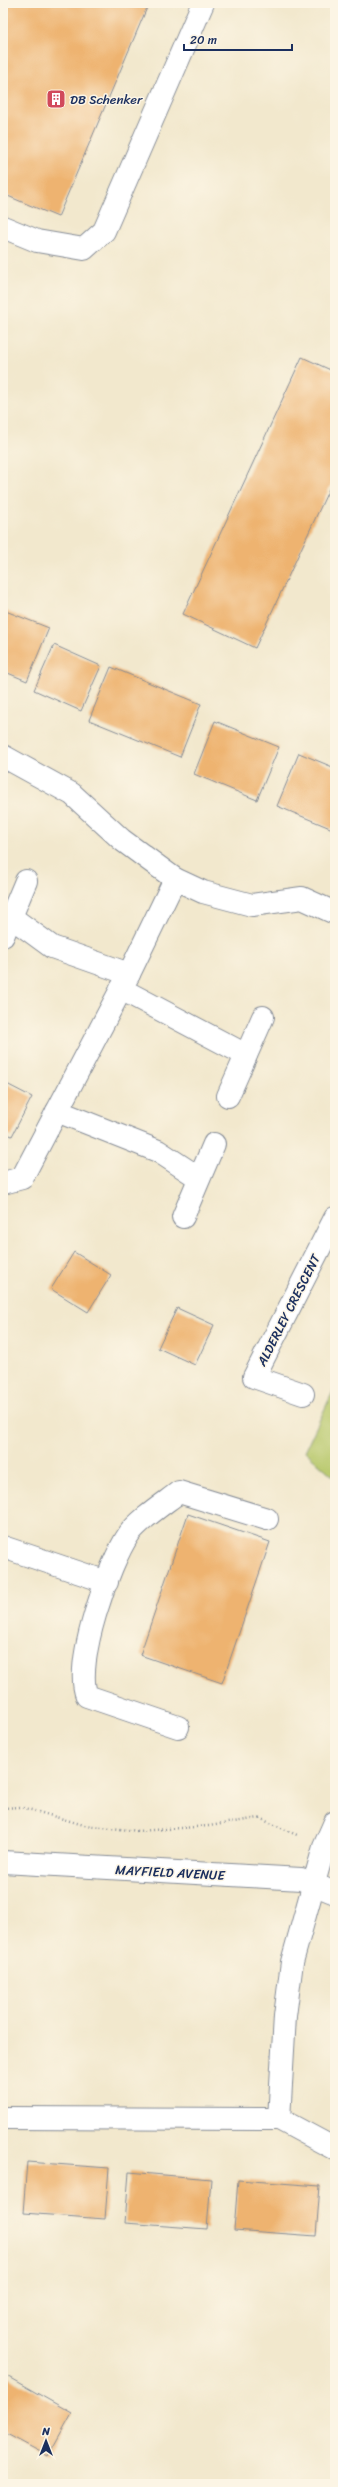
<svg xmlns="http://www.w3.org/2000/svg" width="338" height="2487" viewBox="0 0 338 2487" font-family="Sriracha,sans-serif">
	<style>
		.green { fill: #b7c86b; stroke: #697c64 }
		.building { fill: #eeb36f }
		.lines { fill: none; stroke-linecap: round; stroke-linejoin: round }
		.minor-casing { stroke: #868c96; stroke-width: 24 }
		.path { stroke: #868c96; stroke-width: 2.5; stroke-dasharray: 1 3; stroke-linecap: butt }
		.minor { stroke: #fff; stroke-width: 22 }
		.labels { text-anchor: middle; stroke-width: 3; stroke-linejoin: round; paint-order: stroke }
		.poi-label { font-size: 13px; fill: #1b2f5e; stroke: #fcf5e5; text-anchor: start }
		.street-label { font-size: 13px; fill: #1b2f5e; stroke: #fcf5e5 }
	</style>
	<rect width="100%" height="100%" fill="#fcf5e5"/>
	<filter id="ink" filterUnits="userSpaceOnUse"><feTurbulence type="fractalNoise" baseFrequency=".025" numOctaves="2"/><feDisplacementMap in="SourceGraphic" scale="8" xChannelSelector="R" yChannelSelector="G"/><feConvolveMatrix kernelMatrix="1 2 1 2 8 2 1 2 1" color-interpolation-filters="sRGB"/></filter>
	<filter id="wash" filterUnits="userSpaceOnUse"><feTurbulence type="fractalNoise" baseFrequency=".012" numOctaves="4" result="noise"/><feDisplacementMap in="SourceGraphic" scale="16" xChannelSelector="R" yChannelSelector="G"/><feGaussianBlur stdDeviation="0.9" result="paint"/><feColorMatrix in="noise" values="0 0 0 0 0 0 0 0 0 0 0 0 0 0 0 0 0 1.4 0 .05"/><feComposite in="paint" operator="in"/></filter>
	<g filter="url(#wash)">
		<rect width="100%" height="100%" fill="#f2e8cd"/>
		<path class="green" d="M335 1387V1478L305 1451Z"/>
		<g id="blocks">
			<g class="building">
				<path d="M3 3H149L58 217 3 194Z"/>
				<path d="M302 357 335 372V476L255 648 183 614Z"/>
				<path d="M3 610 49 628 27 681 3 671Z"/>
				<path d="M54 645 101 666 81 711 34 690Z"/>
				<path d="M111 667 201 704 180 757 89 720Z"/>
				<path d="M215 721 279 747 257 800 194 774Z"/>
				<path d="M299 753 335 768V830L277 806Z"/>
				<path d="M3 1082 32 1097 12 1136 3 1132Z"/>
				<path d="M74 1252 111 1275 88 1312 51 1289Z"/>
				<path d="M177 1308 214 1325 195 1365 158 1348Z"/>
				<path d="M188 1514 270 1542 222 1683 140 1655Z"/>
				<path d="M27 2162 109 2168 105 2219 23 2213Z"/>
				<path d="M129 2172 211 2179 207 2229 125 2223Z"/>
				<path d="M238 2180 320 2186 316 2236 234 2230Z"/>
				<path d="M3 2374 72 2413 48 2456 3 2432Z"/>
			</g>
		</g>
	</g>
	<g filter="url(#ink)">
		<use href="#blocks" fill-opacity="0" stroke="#868c96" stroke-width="1"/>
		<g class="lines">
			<g class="minor-casing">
				<g id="minor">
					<path d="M3 227 37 241 84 249 104 231 203 3"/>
					<path d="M3 756 72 794 122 840 175 879"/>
					<path d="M11 917 52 947 129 974"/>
					<path d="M3 936 26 881"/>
					<path d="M121 989 246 1055"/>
					<path d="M228 1096 263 1017"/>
					<path d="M57 1111 158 1151 199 1178"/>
					<path d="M3 1183 22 1178 129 974 175 879 203 892 252 905 302 898 335 913"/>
					<path d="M183 1217 214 1144"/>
					<path d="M303 1394 254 1377 335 1218"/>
					<path d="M3 1547 107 1582"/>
					<path d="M178 1727 87 1696C73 1664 109 1563 129 1534 139 1520 165 1503 179 1492L267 1519"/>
					<path d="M3 1862 301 1879 335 1893"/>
					<path d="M3 2118 279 2119 335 2149"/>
					<path d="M279 2119 285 2016 292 1962 324 1847 335 1822"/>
				</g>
			</g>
			<path class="path" d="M3 1808 21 1807 84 1825 138 1831 209 1826 259 1818 297 1835"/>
			<use href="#minor" class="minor"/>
		</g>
	</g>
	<defs>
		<g id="building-square" transform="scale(1)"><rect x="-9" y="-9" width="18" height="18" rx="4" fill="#d1495b" stroke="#fcf5e5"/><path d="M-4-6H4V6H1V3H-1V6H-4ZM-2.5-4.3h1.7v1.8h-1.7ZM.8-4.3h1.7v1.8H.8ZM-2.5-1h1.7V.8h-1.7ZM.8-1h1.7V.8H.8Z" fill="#fff"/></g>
	</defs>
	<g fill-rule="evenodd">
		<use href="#building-square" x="56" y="99"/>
	</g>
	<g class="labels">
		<g class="poi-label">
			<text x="70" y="104">DB Schenker</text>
		</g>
		<g class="street-label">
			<text transform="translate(288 1310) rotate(-63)" y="5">ALDERLEY CRESCENT</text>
			<text transform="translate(170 1872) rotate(3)" y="5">MAYFIELD AVENUE</text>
		</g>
	</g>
	<rect width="338" height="2487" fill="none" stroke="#fcf5e5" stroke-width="16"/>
	<g transform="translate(46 2441)" stroke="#fcf5e5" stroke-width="3" paint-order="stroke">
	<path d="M0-3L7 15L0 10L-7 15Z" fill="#1b2f5e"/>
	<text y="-6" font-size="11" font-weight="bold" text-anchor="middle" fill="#1b2f5e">N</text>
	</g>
	<path d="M184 44v6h108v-6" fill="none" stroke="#1b2f5e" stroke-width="2"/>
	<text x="190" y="44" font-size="12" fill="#1b2f5e" stroke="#fcf5e5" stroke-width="3" paint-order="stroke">20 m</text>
</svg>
